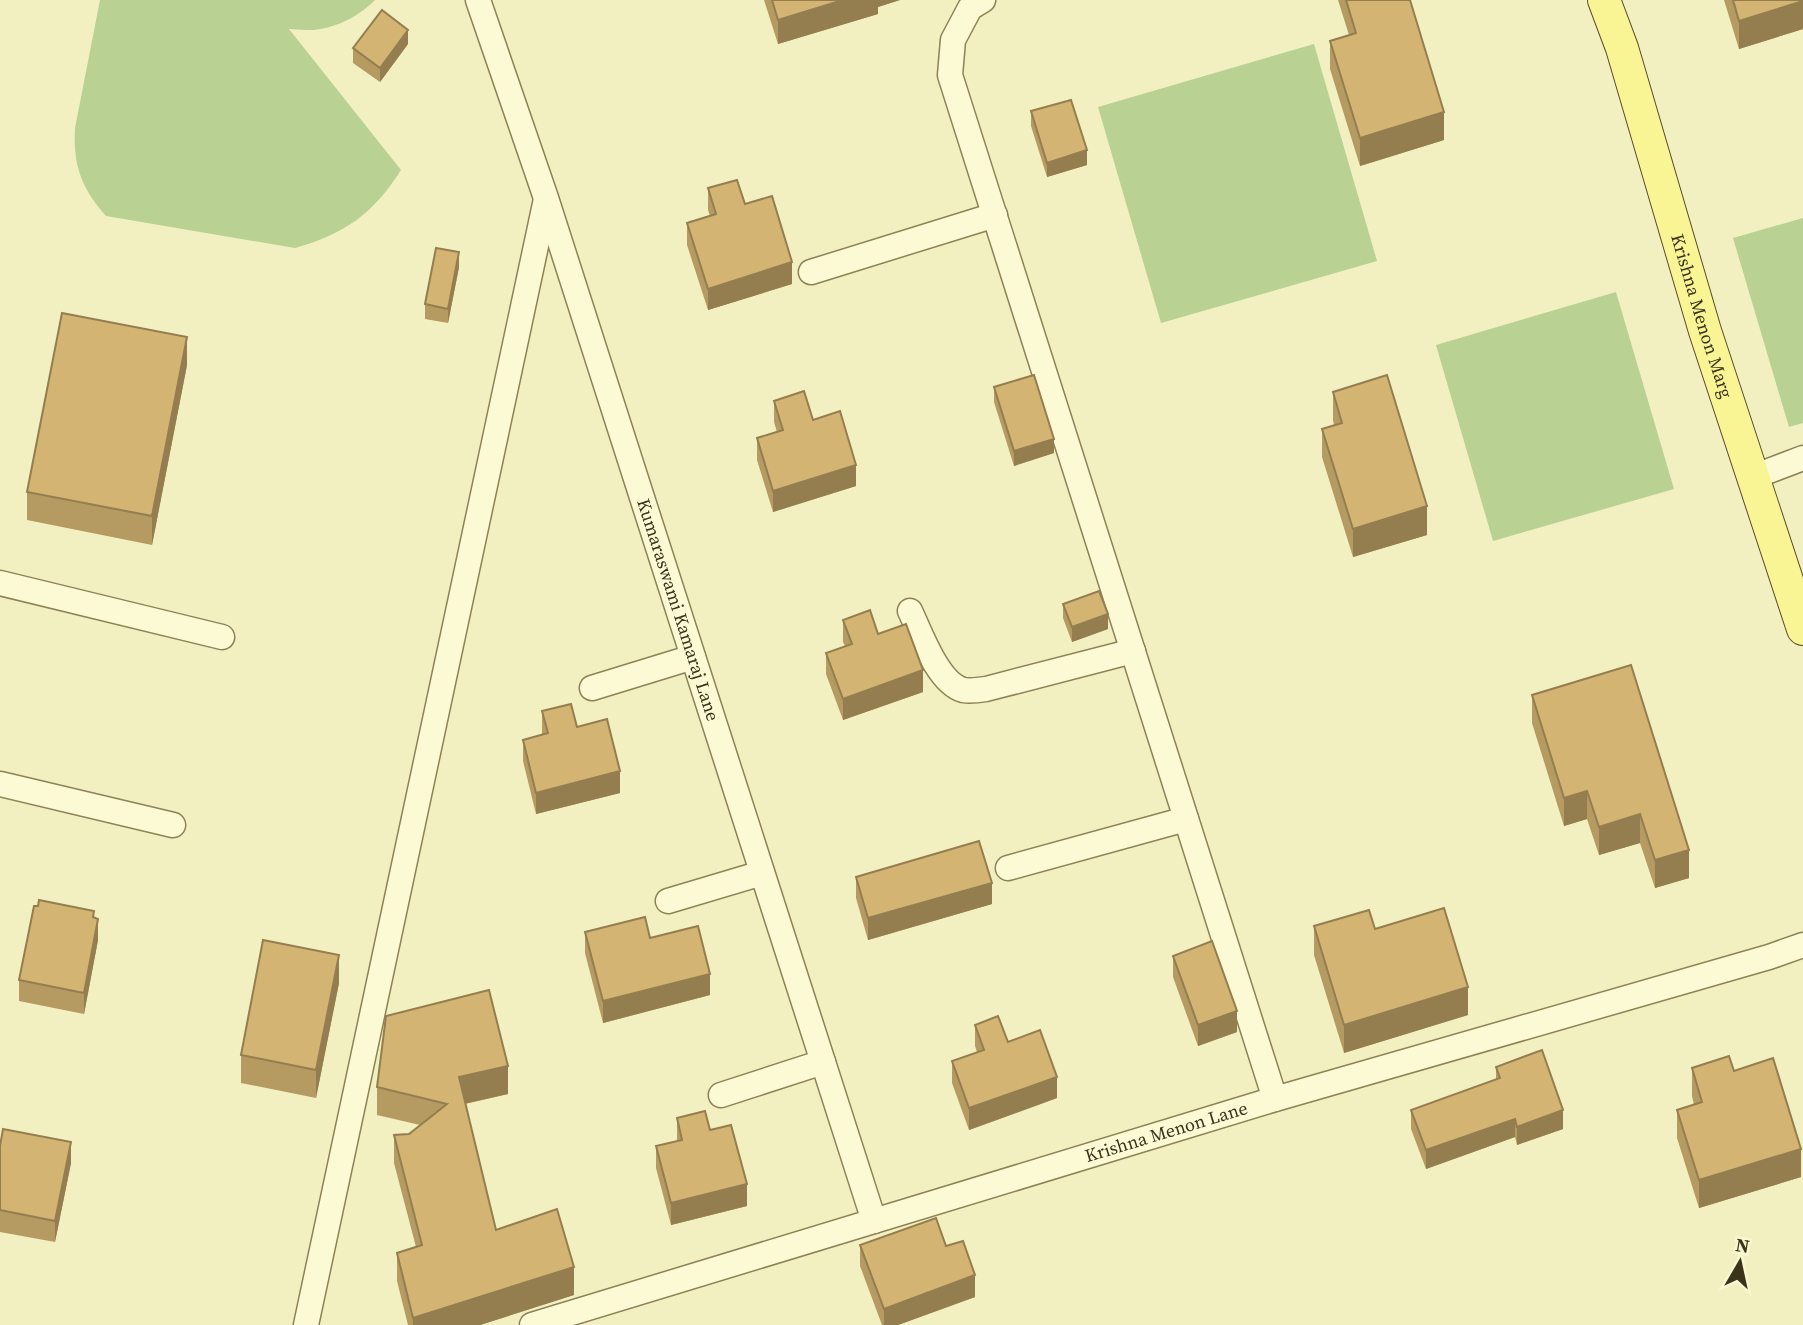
<svg xmlns="http://www.w3.org/2000/svg" width="1803" height="1325" viewBox="0 0 1803 1325" font-family="'Source Serif 4',serif">
	<style>
		.green { fill: #b9d193 }
		.lines { fill: none; stroke-linecap: round; stroke-linejoin: round }
		.minor-casing { stroke: #8d8256; stroke-width: 27 }
		.major-casing { stroke: #5a4d2b; stroke-width: 34 }
		.minor { stroke: #fcfad4; stroke-width: 24 }
		.major { stroke: #f9f494; stroke-width: 32 }
		.wall { fill: #b59b62 }
		.shaded-wall { fill: #947e50 }
		.building { fill: #d3b472; stroke: #947e50; stroke-width: 2 }
		.labels { text-anchor: middle; stroke-width: 5; stroke-linejoin: round; paint-order: stroke }
		.street-label { font-size: 18px; fill: #3b331c; stroke: #f8f8d0 }
	</style>
	<rect width="100%" height="100%" fill="#f2f0c0"/>
	<g class="green">
		<path d="M100 0H375C357 18 331 31 305 30 300 30 294 29 289 29L401 170C374 213 345 234 295 248L106 216C81 188 73 165 75 128Z"/>
		<path d="M1314 44 1377 261 1161 323 1098 107Z"/>
		<path d="M1803 218V423L1789 427 1733 238Z"/>
		<path d="M1616 292 1674 489 1493 541 1436 345Z"/>
	</g>
	<g class="lines">
		<g class="minor-casing">
			<g id="minor">
				<path id="s1" d="M478 0 546 198 874 1221"/>
				<path d="M983 0 970 8 953 40 950 75 1275 1099"/>
				<path d="M811 272 995 215"/>
				<path d="M1753 477 1803 458"/>
				<path d="M0 583 222 637"/>
				<path d="M910 611C921 634 938 683 963 690 970 691 979 690 986 689L1133 651"/>
				<path d="M592 688 693 657"/>
				<path d="M0 784 173 825"/>
				<path d="M1008 868 1186 819"/>
				<path d="M668 901 762 873"/>
				<path d="M721 1095 823 1062"/>
				<path d="M306 1325 546 199"/>
				<path id="s2" d="M532 1325 1275 1099 1769 957 1803 945"/>
			</g>
		</g>
		<g class="major-casing">
			<g id="major">
				<path id="s3" d="M1604 0 1622 48 1705 331 1803 629"/>
			</g>
		</g>
		<use href="#minor" class="minor"/>
		<use href="#major" class="major"/>
	</g>
	<g class="wall">
		<path d="M764 0H900L878 7V14L778 44Z"/>
		<path d="M1338 0H1410L1444 140 1360 166 1330 69V41L1349 35Z"/>
		<path d="M1724 0H1803V29L1739 49Z"/>
		<path d="M408 44 380 82 353 63V48Z"/>
		<path d="M1031 111 1087 165 1047 177 1031 126Z"/>
		<path d="M708 188 745 204 792 284 708 310 687 245V223L710 216 708 210Z"/>
		<path d="M459 267 448 323 425 319V304Z"/>
		<path d="M187 365 152 545 27 520V492Z"/>
		<path d="M994 387 1054 453 1014 466 994 402Z"/>
		<path d="M1333 392 1427 535 1353 557 1322 457V429L1334 425 1333 420Z"/>
		<path d="M774 401 813 420 856 486 773 512 757 460V438L777 432 774 422Z"/>
		<path d="M1063 604 1108 629 1072 642 1063 618Z"/>
		<path d="M843 620 878 634 923 692 843 720 826 674V653L845 646 843 642Z"/>
		<path d="M1631 665 1689 878 1655 888 1640 843 1599 855 1587 819 1564 826 1532 723V695Z"/>
		<path d="M542 711 577 727 620 793 536 814 523 761V740L542 735Z"/>
		<path d="M856 877 992 904 868 940 856 898Z"/>
		<path d="M94 918 98 940 84 1014 19 1001V980Z"/>
		<path d="M1314 926 1375 929 1468 1015 1344 1053 1314 955Z"/>
		<path d="M585 932 710 995 603 1023 585 953Z"/>
		<path d="M1173 956 1237 1032 1198 1046 1173 977Z"/>
		<path d="M339 983 316 1098 241 1083V1055Z"/>
		<path d="M975 1025 1008 1042 1057 1098 969 1130 952 1083V1061L977 1052 975 1046Z"/>
		<path d="M1496 1067 1563 1129 1517 1145 1515 1137 1426 1169 1411 1129V1110L1496 1080Z"/>
		<path d="M1692 1068 1734 1071 1801 1177 1699 1208 1677 1138V1110L1694 1105 1692 1096Z"/>
		<path d="M377 1087 508 1094 465 1104 496 1230 574 1295 480 1325H408L397 1281V1253L416 1247 394 1163V1135L409 1134 420 1125 377 1115Z"/>
		<path d="M677 1118 710 1130 747 1206 671 1225 656 1168V1146L677 1141Z"/>
		<path d="M0 1146 71 1163 55 1242 0 1232Z"/>
		<path d="M860 1245 946 1246 975 1297 898 1325H882L860 1266Z"/>
	</g>
	<g class="shaded-wall">
		<path d="M843 0H900L878 7V14L778 44V20Z"/>
		<path d="M1803 1V29L1739 49V21Z"/>
		<path d="M408 30V44L380 82V68Z"/>
		<path d="M1444 112V140L1360 166V138Z"/>
		<path d="M1087 150V165L1047 177V163Z"/>
		<path d="M459 252V267L448 323V309Z"/>
		<path d="M792 262V284L708 310V289Z"/>
		<path d="M187 337V365L152 545V516Z"/>
		<path d="M1054 439V453L1014 466V451Z"/>
		<path d="M856 465V486L773 512V491Z"/>
		<path d="M1427 506V535L1353 557V529Z"/>
		<path d="M1108 614V629L1072 642V627Z"/>
		<path d="M923 670V692L843 720V699Z"/>
		<path d="M620 771V793L536 814V793Z"/>
		<path d="M1587 791V819L1564 826V798Z"/>
		<path d="M1640 814V843L1599 855V827Z"/>
		<path d="M1689 850V878L1655 888V860Z"/>
		<path d="M992 883V904L868 940V918Z"/>
		<path d="M98 919V940L84 1014V993Z"/>
		<path d="M339 955V983L316 1098V1070Z"/>
		<path d="M710 974V995L603 1023V1001Z"/>
		<path d="M1468 987V1015L1344 1053V1025Z"/>
		<path d="M1237 1011V1032L1198 1046V1025Z"/>
		<path d="M508 1066V1094L459 1105V1077Z"/>
		<path d="M1057 1077V1098L969 1130V1108Z"/>
		<path d="M1563 1110V1129L1517 1145V1127Z"/>
		<path d="M1515 1119V1137L1426 1169V1150Z"/>
		<path d="M71 1142V1163L55 1242V1221Z"/>
		<path d="M1801 1149V1177L1699 1208V1180Z"/>
		<path d="M747 1184V1206L671 1225V1203Z"/>
		<path d="M574 1267V1295L480 1325H413V1318Z"/>
		<path d="M975 1275V1297L898 1325H884V1309Z"/>
	</g>
	<g class="building">
		<path d="M772 0H843L778 20Z"/>
		<path d="M1346 0H1410L1444 112 1360 138 1330 41 1356 33Z"/>
		<path d="M1733 0H1803V1L1739 21Z"/>
		<path d="M382 10 408 30 380 68 353 48Z"/>
		<path d="M1071 100 1087 150 1047 163 1031 111Z"/>
		<path d="M737 180 745 204 772 196 792 262 708 289 687 223 716 214 708 188Z"/>
		<path d="M436 248 459 252 448 309 425 304Z"/>
		<path d="M62 313 187 337 152 516 27 492Z"/>
		<path d="M1034 375 1054 439 1014 451 994 387Z"/>
		<path d="M1387 375 1427 506 1353 529 1322 429 1342 423 1333 392Z"/>
		<path d="M804 391 813 420 840 411 856 465 773 491 757 438 783 430 774 401Z"/>
		<path d="M1099 591 1108 614 1072 627 1063 604Z"/>
		<path d="M870 610 878 634 906 624 923 670 843 699 826 653 852 644 843 620Z"/>
		<path d="M1631 665 1689 850 1655 860 1640 814 1599 827 1587 791 1564 798 1532 695Z"/>
		<path d="M571 704 577 727 607 719 620 771 536 793 523 740 548 733 542 711Z"/>
		<path d="M979 841 992 883 868 918 856 877Z"/>
		<path d="M39 900 94 911 93 917 98 919 84 993 19 980 34 906H38Z"/>
		<path d="M1444 908 1468 987 1344 1025 1314 926 1369 910 1375 929Z"/>
		<path d="M645 917 650 938 698 926 710 974 603 1001 585 932Z"/>
		<path d="M263 940 339 955 316 1070 241 1055Z"/>
		<path d="M1212 941 1237 1011 1198 1025 1173 956Z"/>
		<path d="M489 990 508 1066 459 1077 496 1230 557 1209 574 1267 413 1318 397 1253 422 1245 394 1135 409 1134 447 1104 377 1087 386 1016Z"/>
		<path d="M998 1016 1008 1042 1040 1030 1057 1077 969 1108 952 1061 984 1050 975 1025Z"/>
		<path d="M1542 1050 1563 1110 1517 1127 1515 1119 1426 1150 1411 1110 1500 1078 1496 1067Z"/>
		<path d="M1729 1056 1734 1071 1773 1058 1801 1149 1699 1180 1677 1110 1702 1102 1692 1068Z"/>
		<path d="M705 1111 710 1130 731 1125 747 1184 671 1203 656 1146 682 1140 677 1118Z"/>
		<path d="M3 1129 71 1142 55 1221 0 1210V1146Z"/>
		<path d="M936 1218 946 1246 963 1241 975 1275 884 1309 860 1245Z"/>
	</g>
	<g class="labels">
		<g class="street-label">
			<text dy="6" stroke="none"><textPath href="#s3" startOffset="331">Krishna Menon Marg</textPath></text>
			<text dy="6" stroke="none"><textPath href="#s1" startOffset="642">Kumaraswami Kamaraj Lane</textPath></text>
			<text dy="6" stroke="none"><textPath href="#s2" startOffset="663">Krishna Menon Lane</textPath></text>
		</g>
	</g>
	<g transform="translate(1740 1262) rotate(9)" stroke="#f8f8d0" stroke-width="5" paint-order="stroke">
	<path d="M0-5L12 26L0 18L-12 26Z" fill="#3b331c"/>
	<text y="-10" font-size="19" font-weight="bold" text-anchor="middle" fill="#3b331c">N</text>
	</g>
</svg>
